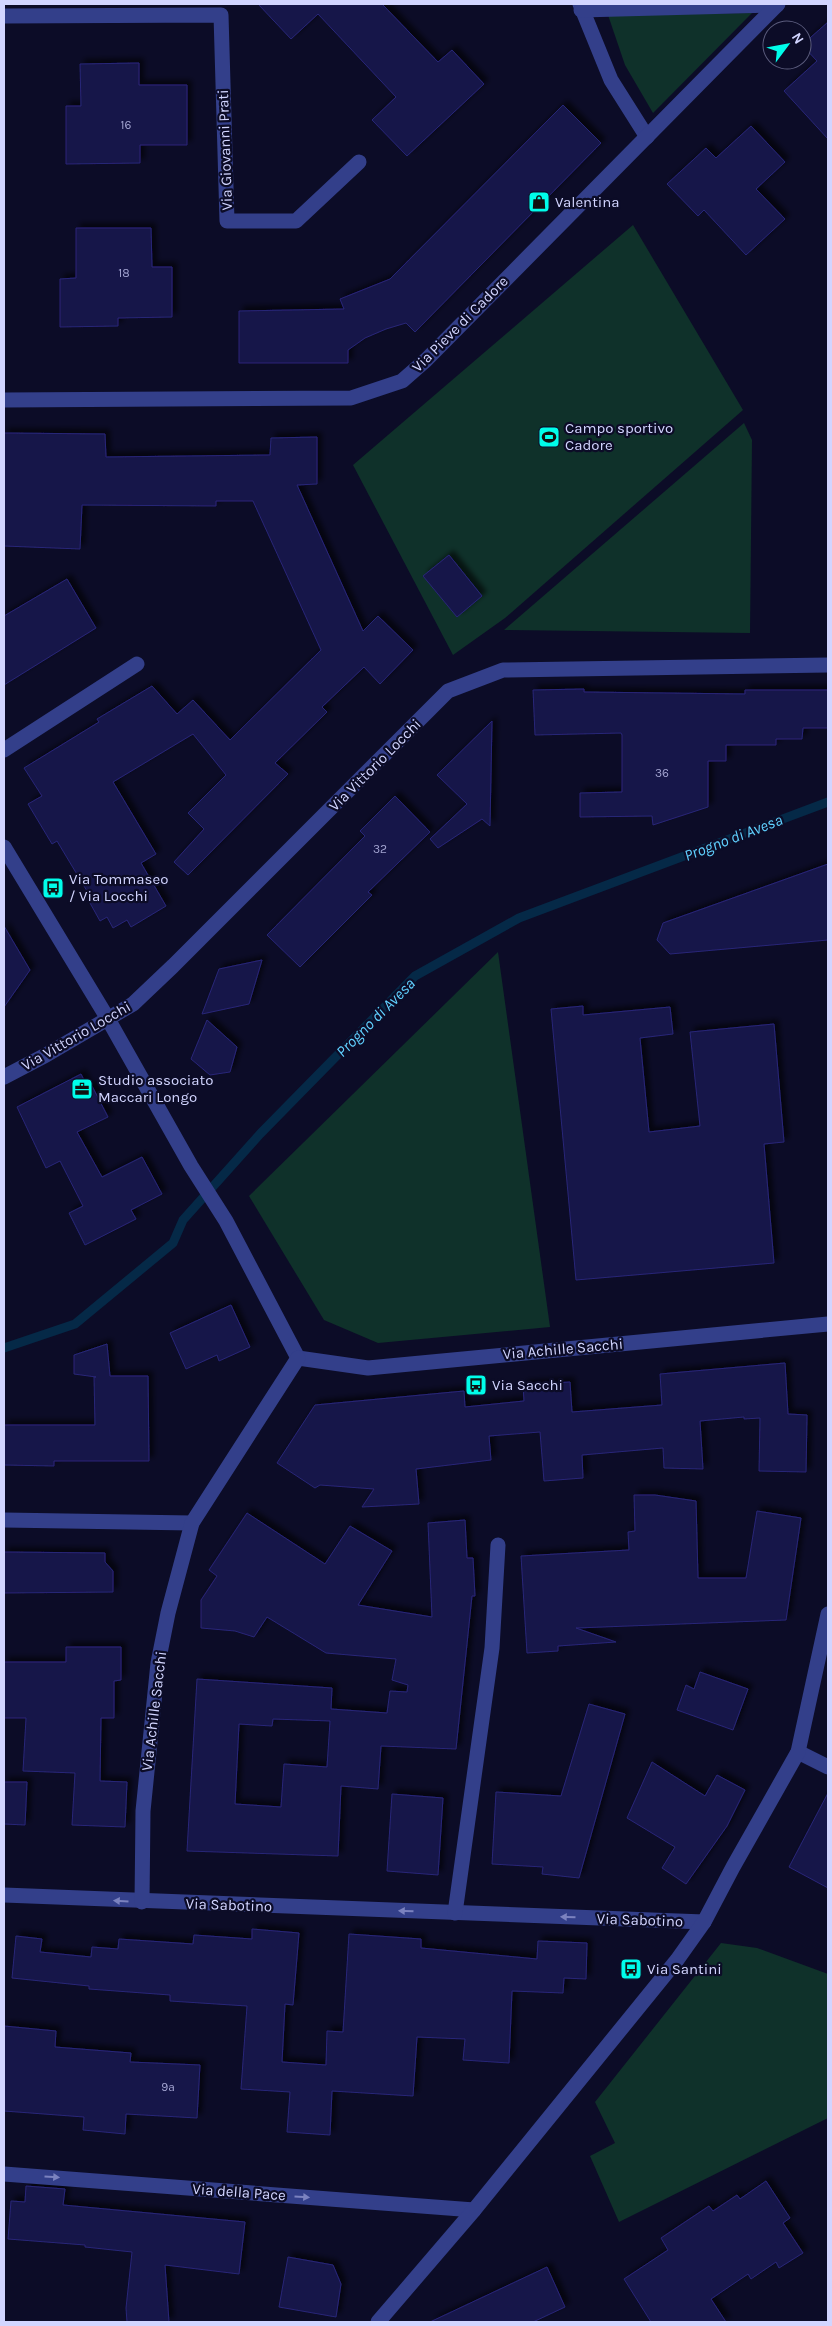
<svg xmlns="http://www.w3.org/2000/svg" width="832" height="2326" viewBox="0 0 832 2326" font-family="Karla,sans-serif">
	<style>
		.green { fill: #0f312a }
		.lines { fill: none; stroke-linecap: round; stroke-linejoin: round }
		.stream { stroke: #052947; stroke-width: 9 }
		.building { fill: #181649; stroke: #282678; fill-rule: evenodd; filter: url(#shadow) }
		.minor { stroke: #333f8a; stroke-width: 15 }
		.oneway { fill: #7b82bf }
		.labels { text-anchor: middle; stroke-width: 4.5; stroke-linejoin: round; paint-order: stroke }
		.number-label { font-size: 12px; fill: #a4a5d2 }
		.street-label { font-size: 15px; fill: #d2d5ff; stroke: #0c0c27 }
		.poi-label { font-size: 15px; fill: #d2d5ff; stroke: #0c0c27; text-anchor: start }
		.water-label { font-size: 16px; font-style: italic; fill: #60d1ff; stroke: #0c0c27 }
	</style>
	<defs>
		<filter id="shadow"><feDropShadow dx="4.5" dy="-4.5" stdDeviation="2.5" flood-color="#0009"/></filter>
	</defs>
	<rect width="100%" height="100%" fill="#0c0c27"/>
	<g class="green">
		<path d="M752 13 653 113 625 65 608 15Z"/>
		<path d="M633 225 743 410 505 618 453 655 353 465Z"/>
		<path d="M744 423 752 440 750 633 504 630Z"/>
		<path d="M498 952 550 1327 378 1343 324 1320 249 1196Z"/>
		<path d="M721 1943 757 1948 828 1974V2118L619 2222 590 2156 615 2143 595 2102Z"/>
	</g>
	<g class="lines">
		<path class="stream" d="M4 1348 75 1324 173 1243 183 1220 260 1134 415 976 519 918 828 802"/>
	</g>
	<g class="building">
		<path d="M258 4H382L438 62 452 50 484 84 407 156 372 120 396 97 318 14 291 39Z"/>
		<path d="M828 22V139L784 91 817 61 802 45Z"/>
		<path d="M139 63V85H187V145H140V163L66 164V106H81L80 64Z"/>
		<path d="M563 105 601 143 415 332 406 323 386 329 365 338 348 350V363H239V311L344 309 340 299 390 279Z"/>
		<path d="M751 126 785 162 756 189 785 219 746 255 704 210 698 216 667 184 706 148 716 158Z"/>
		<path d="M76 228H151L152 267H172V317L118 318V326L60 327V279L76 278Z"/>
		<path d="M4 433 105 434 106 457 270 455 271 438 317 437V484L297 485 363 631 378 616 413 650 380 684 364 667 322 707 327 712 275 763 288 774 188 875 174 862 204 829 188 813 226 775 193 734 113 782 156 854 141 863 166 906 131 927 127 920 113 928 107 917 100 921 90 903 93 901 57 841 52 844 28 804 42 796 24 768 99 722 97 719 152 686 177 714 193 700 230 740 321 650 253 501H216V506L82 505 80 549 4 546Z"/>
		<path d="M449 555 482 596 457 617 423 576Z"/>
		<path d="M67 579 96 628 4 685V616Z"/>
		<path d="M584 689V692L745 694V690H828V728H803L802 739H776V745H726V761H708V807L653 825 652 816 580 817V793L622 792V735L621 733 535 735 533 690Z"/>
		<path d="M492 721 490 826 482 819 438 848 430 839 467 804 437 775Z"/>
		<path d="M395 796 430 832 368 892 372 895 300 967 267 935 365 836 360 831Z"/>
		<path d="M828 864V940L670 954 657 940 663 923Z"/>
		<path d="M4 926 30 970 4 1007Z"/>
		<path d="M262 960 249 1004 202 1014 219 969Z"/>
		<path d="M583 1006V1015L670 1007 673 1034 640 1038 649 1132 700 1126 690 1032 774 1024 784 1142 764 1144 774 1263 576 1280 551 1009Z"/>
		<path d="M207 1020 237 1047 230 1072 210 1075 191 1059Z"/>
		<path d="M81 1074 88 1088 92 1086 108 1117 77 1132 102 1177 142 1157 162 1194 131 1210 136 1219 85 1245 69 1213 83 1206 60 1161 46 1168 17 1107Z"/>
		<path d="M231 1305 250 1347 219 1361 217 1355 186 1369 170 1333Z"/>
		<path d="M107 1344 110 1376H148L149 1461H54V1466L4 1465V1425H95L94 1377H96L74 1374V1355Z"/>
		<path d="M785 1363 788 1414 807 1415 806 1472 759 1471 760 1418 744 1419V1417L700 1421 703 1469 664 1468 663 1448 582 1455 583 1478 544 1481 540 1432 489 1436 491 1460 416 1469 419 1504 362 1507 374 1489 320 1485 315 1488 277 1463 315 1405 464 1391 465 1407 524 1401 523 1385 570 1382 572 1412 662 1405 660 1374Z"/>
		<path d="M634 1495H655L696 1501 698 1578H746L757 1511 801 1518 786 1620 576 1628 616 1642 558 1646V1651L527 1653 521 1556 629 1550 628 1532 635 1531Z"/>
		<path d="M247 1513 325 1564 350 1526 392 1551 358 1605 432 1617 428 1523 465 1520 467 1558H473L475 1596H472L456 1749 381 1746 378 1789 341 1786 338 1856 187 1851 197 1679 332 1688 331 1709 387 1713 390 1691 407 1692 408 1685 392 1680 396 1659 326 1653 267 1617 254 1637 235 1631 201 1628V1600L217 1576 209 1570ZM273 1719 330 1721 327 1767 284 1764 281 1807 235 1804 239 1724 272 1726Z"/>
		<path d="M4 1552 105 1553V1562L113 1571V1592L4 1593Z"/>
		<path d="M66 1647H121V1680L114 1681V1718H101L100 1781 127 1782 125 1827 72 1825 75 1773 23 1771 26 1718H4V1662H66Z"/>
		<path d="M700 1672 748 1689 733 1730 677 1710 686 1685 694 1689Z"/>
		<path d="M589 1704 625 1714 579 1878 542 1874 543 1867 492 1864 496 1792 561 1796Z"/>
		<path d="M652 1762 705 1796 717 1775 745 1790 727 1826 686 1884 662 1868 675 1847 627 1818Z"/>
		<path d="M4 1782H27L25 1825 4 1824Z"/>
		<path d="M828 1793V1888L789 1867Z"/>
		<path d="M392 1794 443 1798 438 1875 387 1871Z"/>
		<path d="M252 1929 299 1933 293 2005 285 2004 282 2062 326 2065 327 2031 343 2032 349 1934 421 1939V1948L537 1959 538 1941 587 1943 586 1979 564 1978 563 1993 512 1991 509 2063 463 2060 465 2039 417 2037 413 2096 332 2091 330 2135 287 2132 290 2092 241 2089 247 2006 170 2001V1995L89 1989V1986L12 1978 16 1936 42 1939 40 1952 91 1957 92 1947 118 1949 119 1939 193 1944 194 1935 252 1939Z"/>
		<path d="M4 2026 56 2031 55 2047 131 2053 130 2062 200 2065 197 2118 126 2114 125 2134 83 2130 84 2117 4 2111Z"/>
		<path d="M766 2181 790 2218 783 2223 803 2253 779 2268 776 2262 751 2279 748 2274 711 2299 726 2322H651L624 2279 668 2250 661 2238 709 2206 713 2211 737 2195 740 2199Z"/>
		<path d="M26 2186 65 2189 63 2205 245 2222 239 2274 165 2265 169 2322H127L126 2308 132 2252 85 2247V2245L8 2239 11 2201 25 2202Z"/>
		<path d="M288 2257 333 2265 341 2284 336 2317 279 2307Z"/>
		<path d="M547 2267 565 2307 533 2322H430Z"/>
	</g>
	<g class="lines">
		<g class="minor">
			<path d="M580 4 611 80 647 137"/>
			<path d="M581 10 777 5"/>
			<path d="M4 16 221 15 227 221H296L359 162"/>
			<path d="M4 400 351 398 402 381 426 360 778 4"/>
			<path d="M4 750 137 664"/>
			<path d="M4 847 108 1019 191 1166 226 1221 298 1358"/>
			<path d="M4 1077 46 1055 133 1004 173 966 448 691 503 670 828 665"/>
			<path d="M298 1358 368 1368 828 1324"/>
			<path d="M4 1520 192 1523"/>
			<path d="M798 1752 828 1767"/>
			<path d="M4 1895 704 1922"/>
			<path d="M142 1902 143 1811 158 1663 168 1613 192 1523 298 1358"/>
			<path d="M455 1913 492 1648 498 1545"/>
			<path d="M4 2174 474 2210"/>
			<path d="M378 2322 474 2210 677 1960 704 1922 733 1867 798 1752 828 1614"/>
		</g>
	</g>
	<defs><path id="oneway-solid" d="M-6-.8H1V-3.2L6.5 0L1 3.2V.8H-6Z" transform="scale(1.25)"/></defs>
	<g class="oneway">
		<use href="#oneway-solid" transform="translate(121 1901) rotate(-177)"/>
		<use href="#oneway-solid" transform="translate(406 1911) rotate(-178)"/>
		<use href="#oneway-solid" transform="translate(568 1917) rotate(-178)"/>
		<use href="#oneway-solid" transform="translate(52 2177) rotate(4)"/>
		<use href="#oneway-solid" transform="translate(302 2197) rotate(4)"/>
	</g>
	<defs>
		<g id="shop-square" transform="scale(1.125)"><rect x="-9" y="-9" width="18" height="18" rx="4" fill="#00fdea" stroke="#0c0c27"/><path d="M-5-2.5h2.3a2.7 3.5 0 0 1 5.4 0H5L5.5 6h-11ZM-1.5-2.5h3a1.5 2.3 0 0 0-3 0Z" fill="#111"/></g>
		<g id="stadium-square" transform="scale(1.125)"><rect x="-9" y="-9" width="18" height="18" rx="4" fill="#00fdea" stroke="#0c0c27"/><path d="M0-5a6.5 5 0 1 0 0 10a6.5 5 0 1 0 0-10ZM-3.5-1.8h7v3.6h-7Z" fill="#111"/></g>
		<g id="bus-square" transform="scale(1.125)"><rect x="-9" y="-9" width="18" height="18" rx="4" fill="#00fdea" stroke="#0c0c27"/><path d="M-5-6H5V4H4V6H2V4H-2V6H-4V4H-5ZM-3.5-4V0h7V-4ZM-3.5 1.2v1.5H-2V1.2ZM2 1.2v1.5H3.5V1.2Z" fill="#111"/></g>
		<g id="office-square" transform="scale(1.125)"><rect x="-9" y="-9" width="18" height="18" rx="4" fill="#00fdea" stroke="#0c0c27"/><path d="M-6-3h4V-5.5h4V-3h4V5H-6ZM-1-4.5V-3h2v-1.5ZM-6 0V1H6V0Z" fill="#111"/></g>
	</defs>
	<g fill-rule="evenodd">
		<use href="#shop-square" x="539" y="202"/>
		<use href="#stadium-square" x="549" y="437"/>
		<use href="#bus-square" x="53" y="888"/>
		<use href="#office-square" x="82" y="1089"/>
		<use href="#bus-square" x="476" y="1385"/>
		<use href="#bus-square" x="631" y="1969"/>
	</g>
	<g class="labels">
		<g class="number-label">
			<text x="126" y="129">16</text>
			<text x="124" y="277">18</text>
			<text x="662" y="777">36</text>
			<text x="380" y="853">32</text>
			<text x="168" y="2091">9a</text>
		</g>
		<g class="street-label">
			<text transform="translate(225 150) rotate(-92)" y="5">Via Giovanni Prati</text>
			<text transform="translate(460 324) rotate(-45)" y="5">Via Pieve di Cadore</text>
			<text transform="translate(375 765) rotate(-45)" y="5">Via Vittorio Locchi</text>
			<text transform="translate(76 1036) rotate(-30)" y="5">Via Vittorio Locchi</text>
			<text transform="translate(563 1349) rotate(-5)" y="5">Via Achille Sacchi</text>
			<text transform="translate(154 1711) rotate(-83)" y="5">Via Achille Sacchi</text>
			<text transform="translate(229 1905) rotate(2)" y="5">Via Sabotino</text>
			<text transform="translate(640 1920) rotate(2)" y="5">Via Sabotino</text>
			<text transform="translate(239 2192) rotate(4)" y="5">Via della Pace</text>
		</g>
		<g class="poi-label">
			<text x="555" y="207">Valentina</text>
			<text x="565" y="433">Campo sportivo<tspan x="565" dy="17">Cadore</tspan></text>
			<text x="69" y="884">Via Tommaseo<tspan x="69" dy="17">/ Via Locchi</tspan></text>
			<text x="98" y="1085">Studio associato<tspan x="98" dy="17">Maccari Longo</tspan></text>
			<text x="492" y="1390">Via Sacchi</text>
			<text x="647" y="1974">Via Santini</text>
		</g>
		<g class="water-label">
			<text transform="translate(733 837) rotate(-21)" y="6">Progno di Avesa</text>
			<text transform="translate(375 1017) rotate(-45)" y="6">Progno di Avesa</text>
		</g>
	</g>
	<rect width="832" height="2326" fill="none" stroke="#d2d5ff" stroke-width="10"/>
	<g transform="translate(787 45) rotate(58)"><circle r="24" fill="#0c0c27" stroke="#5b5c7d"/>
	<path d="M0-4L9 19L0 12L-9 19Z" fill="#00fdea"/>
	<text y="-8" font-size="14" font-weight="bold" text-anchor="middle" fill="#d2d5ff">N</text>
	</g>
</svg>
